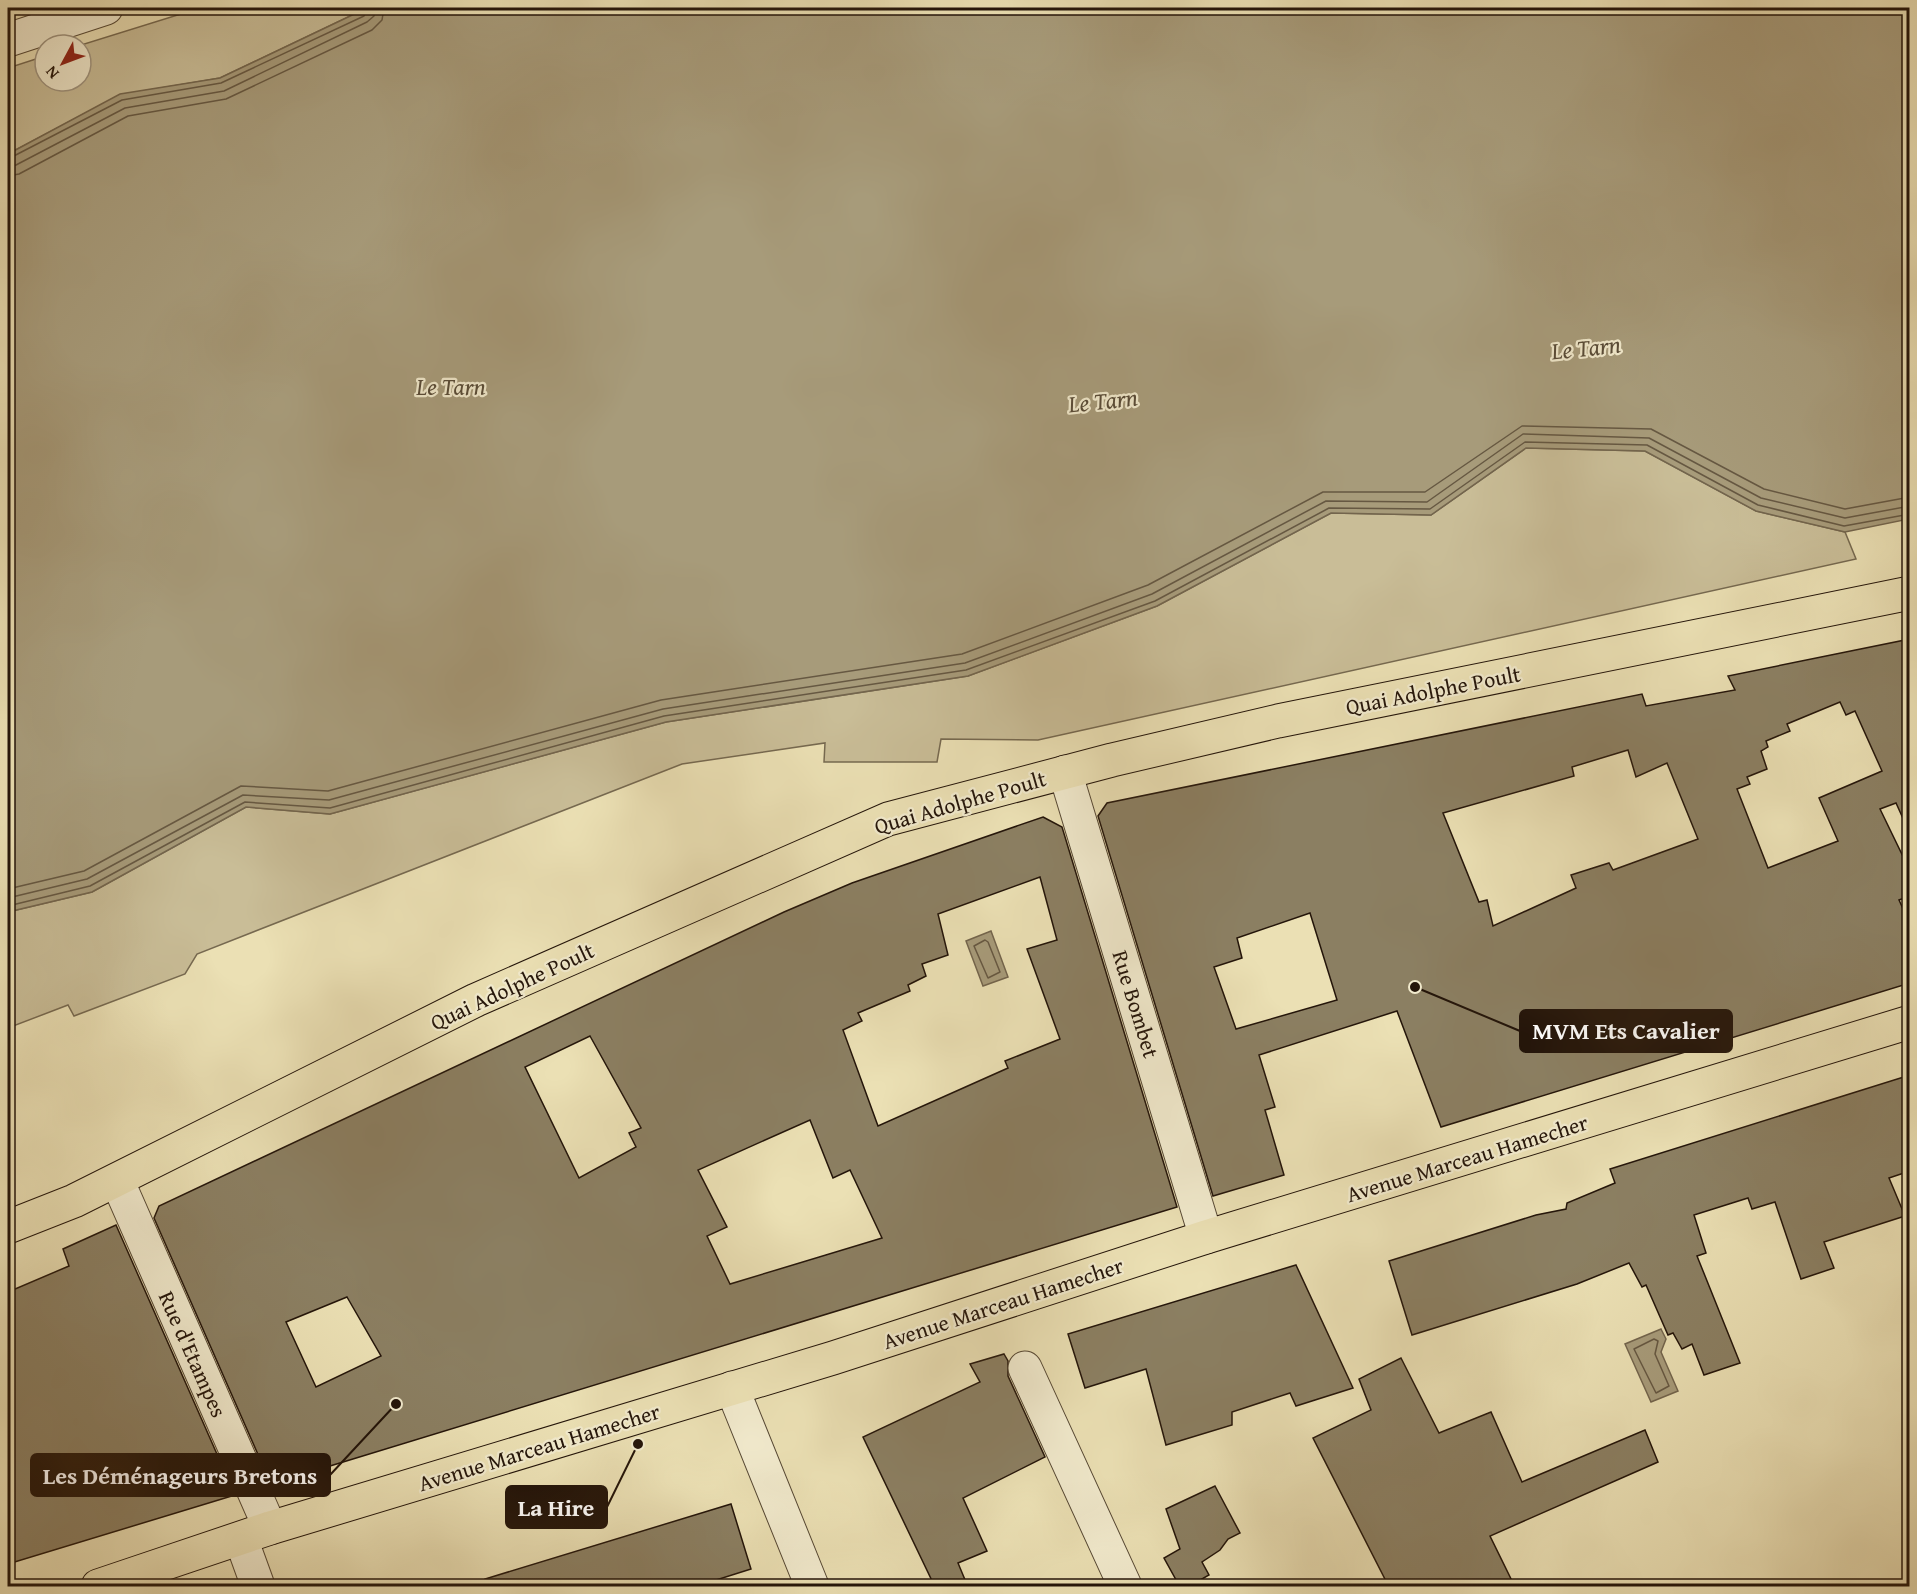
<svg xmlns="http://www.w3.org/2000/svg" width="1917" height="1594" viewBox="0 0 1917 1594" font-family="'Gentium Book Plus',serif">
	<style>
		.green { fill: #c9bd97; stroke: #766950; stroke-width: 1.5 }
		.water { fill: #a79b7a; stroke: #73654d; stroke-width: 1.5 }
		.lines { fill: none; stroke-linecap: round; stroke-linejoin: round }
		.shore { stroke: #665842; stroke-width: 1.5 }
		.building { fill: #8b7f62; stroke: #24150a; stroke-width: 1.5; fill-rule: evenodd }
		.minor-casing { stroke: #564834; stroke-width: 35 }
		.major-casing { stroke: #24150a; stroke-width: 35 }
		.minor { stroke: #f2ebce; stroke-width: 33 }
		.major { stroke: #ebe0b4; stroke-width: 33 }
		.labels { text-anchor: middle; stroke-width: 4.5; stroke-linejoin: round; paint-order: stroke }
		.street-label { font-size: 22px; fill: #24150a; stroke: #f2ebce }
		.water-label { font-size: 24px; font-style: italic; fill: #584b37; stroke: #f2ebce }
		.leader { fill: none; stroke: #24150a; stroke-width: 2 }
		.callout-dot { fill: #24150a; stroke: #f2ebce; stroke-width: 2 }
		.callout { fill: #24150a; stroke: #24150a; stroke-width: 2 }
		.callout-label { font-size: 24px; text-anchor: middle; font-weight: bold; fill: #fff }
	</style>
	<rect width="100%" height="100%" fill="#ebe0b4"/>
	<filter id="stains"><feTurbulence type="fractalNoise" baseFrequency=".00333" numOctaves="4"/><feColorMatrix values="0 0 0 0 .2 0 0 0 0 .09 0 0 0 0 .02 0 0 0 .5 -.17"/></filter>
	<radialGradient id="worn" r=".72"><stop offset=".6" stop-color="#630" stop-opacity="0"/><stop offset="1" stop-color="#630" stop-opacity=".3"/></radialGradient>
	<g class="green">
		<path d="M200 8H367L220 78 120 95 8 154V68L45 56V81H81V45Z"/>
		<path d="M1526 448 1645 451 1756 511 1845 532 1856 559 1038 740 941 739 937 762H824L825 743 682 764 197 954 185 974 74 1016 68 1005 8 1028V912L92 892 246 807 330 814 666 722 968 676 1157 606 1331 513 1431 515Z"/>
	</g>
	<g class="water">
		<path d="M367 8H1909V519L1845 532 1756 511 1645 451 1526 448 1431 515 1331 513 1157 606 968 676 666 722 330 814 246 807 92 892 8 912V154L120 94 220 78Z"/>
		<path d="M991 931 1008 977 983 986 966 941Z"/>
		<path d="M1661 1329 1666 1339 1661 1352 1678 1391 1651 1402 1625 1344Z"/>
	</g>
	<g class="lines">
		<g class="shore">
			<path d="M8 159 122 100 221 83 364 16 368 8"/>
			<path d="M8 167 16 165 125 108 224 91 367 22 374 16 375 8"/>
			<path d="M8 176 19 174 128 116 226 99 372 30 382 20 384 8"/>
			<path d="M8 889 84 871 241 786 328 791 661 700 962 654 1148 585 1323 492H1425L1522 426 1651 429 1764 489 1845 509 1910 497"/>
			<path d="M8 898 87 879 243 795 329 800 663 709 965 663 1152 594 1326 501 1427 502 1523 434 1649 438 1761 498 1845 518 1910 506"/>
			<path d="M8 906 90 886 245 802 330 808 664 716 966 670 1155 601 1329 508 1430 509 1525 442 1647 445 1758 505 1844 526 1910 514"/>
			<path d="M985 940 988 942 1000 972 988 978 974 946Z"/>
			<path d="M1654 1339 1658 1341 1655 1354 1669 1386 1656 1393 1634 1349Z"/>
		</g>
	</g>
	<g class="building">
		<path d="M1910 639V834L1896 803 1880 809 1910 871V896L1899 900 1910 924V983L1441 1127 1397 1011 1259 1055 1275 1107 1265 1110 1284 1175 1213 1196 1098 816 1107 803 1642 694 1646 706 1735 690 1728 676ZM1840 702 1846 715 1855 711 1882 771 1819 798 1838 841 1768 868 1737 789 1750 784 1747 777 1767 769 1761 751 1768 747 1766 741 1790 731 1787 724ZM1628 750 1636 777 1667 763 1698 839 1613 870 1609 863 1571 875 1576 888 1493 926 1487 900 1479 902 1443 813 1574 776 1572 767ZM1310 913 1337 1000 1236 1029 1214 967 1242 958 1237 938Z"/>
		<path d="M1043 817 1062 827 1177 1207 271 1484 154 1218 159 1206 784 912 852 883ZM1040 877 1057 940 1027 949 1060 1039 1005 1061 1008 1068 878 1126 843 1030 862 1021 858 1013 910 991 908 985 926 976 922 964 948 955 938 914ZM590 1036 641 1128 629 1133 636 1147 579 1178 525 1067ZM810 1120 833 1178 850 1170 882 1238 730 1284 707 1236 727 1227 698 1170ZM347 1297 381 1356 316 1387 286 1322Z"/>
		<path d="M1910 1075V1171L1889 1178 1905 1216 1824 1242 1834 1268 1801 1279 1775 1202 1752 1209 1748 1198 1694 1215 1706 1253 1697 1256 1740 1363 1704 1375 1692 1344 1682 1349 1673 1333 1668 1335 1646 1285 1642 1287 1629 1263 1577 1284 1412 1335 1389 1261 1536 1215 1566 1209 1567 1203 1615 1183 1610 1169Z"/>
		<path d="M116 1225 235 1495 8 1564V1292L69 1266 63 1249Z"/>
		<path d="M1296 1265 1353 1388 1296 1406 1290 1393 1232 1412V1425L1166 1445 1146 1369 1085 1388 1068 1334Z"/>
		<path d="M1004 1354 1008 1361V1376L1045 1457 963 1498 987 1551 958 1563 968 1587H935L863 1437 980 1382 970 1364Z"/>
		<path d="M1401 1358 1439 1433 1491 1412 1522 1482 1645 1430 1658 1462 1490 1536 1515 1587H1389L1313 1438 1371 1410 1359 1379Z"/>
		<path d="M1215 1486 1240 1533 1228 1539 1220 1550 1202 1562 1209 1575 1188 1587H1180L1164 1558 1180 1549 1166 1509Z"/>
		<path d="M731 1504 751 1569 694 1587H486L485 1579Z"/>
	</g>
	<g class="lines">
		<g class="minor-casing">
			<g id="minor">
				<path d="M8 40 106 8"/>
				<path d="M1065 772 1206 1237"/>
				<path d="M117 1180 270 1528"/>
				<path d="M1025 1368 1125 1586"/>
				<path d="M732 1388 812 1586"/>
				<path d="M241 1539 258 1586"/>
			</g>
		</g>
		<g class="major-casing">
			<g id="major">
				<path d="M8 1227 74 1201 476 1000 888 819 1112 760 1278 721 1910 593"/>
				<path d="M98 1586 270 1528 833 1358 1206 1237 1910 1022"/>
			</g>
		</g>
		<use href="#minor" class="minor"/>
		<use href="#major" class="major"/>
	</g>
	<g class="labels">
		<g class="street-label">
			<text transform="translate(1433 690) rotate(-11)" y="8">Quai Adolphe Poult</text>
			<text transform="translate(960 802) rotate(-16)" y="8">Quai Adolphe Poult</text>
			<text transform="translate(512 986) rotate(-25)" y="8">Quai Adolphe Poult</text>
			<text transform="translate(1136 1004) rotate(73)" y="8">Rue Bombet</text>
			<text transform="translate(1467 1158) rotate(-17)" y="8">Avenue Marceau Hamecher</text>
			<text transform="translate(1003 1303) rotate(-18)" y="8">Avenue Marceau Hamecher</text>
			<text transform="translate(193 1354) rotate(66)" y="8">Rue d'Etampes</text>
			<text transform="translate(539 1447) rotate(-17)" y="8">Avenue Marceau Hamecher</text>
		</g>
		<g class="water-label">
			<text transform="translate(1586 348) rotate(-6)" y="8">Le Tarn</text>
			<text x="451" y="395">Le Tarn</text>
			<text transform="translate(1103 401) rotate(-6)" y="8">Le Tarn</text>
		</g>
	</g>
	<path class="leader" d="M1415 987L1520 1031M396 1404L330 1475M638 1444L607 1507"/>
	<g class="callout-dot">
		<circle cx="1415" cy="987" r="6"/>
		<circle cx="396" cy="1404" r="6"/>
		<circle cx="638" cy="1444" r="6"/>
	</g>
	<g class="callout">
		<rect x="1520" y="1010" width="212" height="42" rx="6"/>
		<rect x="31" y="1454" width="299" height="42" rx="6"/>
		<rect x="506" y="1486" width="101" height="42" rx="6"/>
	</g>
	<g class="callout-label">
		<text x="1626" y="1039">MVM Ets Cavalier</text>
		<text x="180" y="1484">Les Déménageurs Bretons</text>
		<text x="556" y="1516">La Hire</text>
	</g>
	<rect width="1917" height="1594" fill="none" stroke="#ebe0b4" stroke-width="30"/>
	<rect x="9" y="9" width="1899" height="1576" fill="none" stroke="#24150a" stroke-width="3"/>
	<rect x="15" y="15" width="1887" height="1564" fill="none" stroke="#24150a" stroke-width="1.5"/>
	<g transform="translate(63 63) rotate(229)"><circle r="28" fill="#f2ebce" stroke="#a09580" stroke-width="1.5"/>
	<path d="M0-4.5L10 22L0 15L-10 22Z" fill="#8f2418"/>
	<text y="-9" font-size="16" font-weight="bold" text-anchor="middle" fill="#24150a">N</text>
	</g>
	<rect width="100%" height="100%" filter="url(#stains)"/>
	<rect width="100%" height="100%" fill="url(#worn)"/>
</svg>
